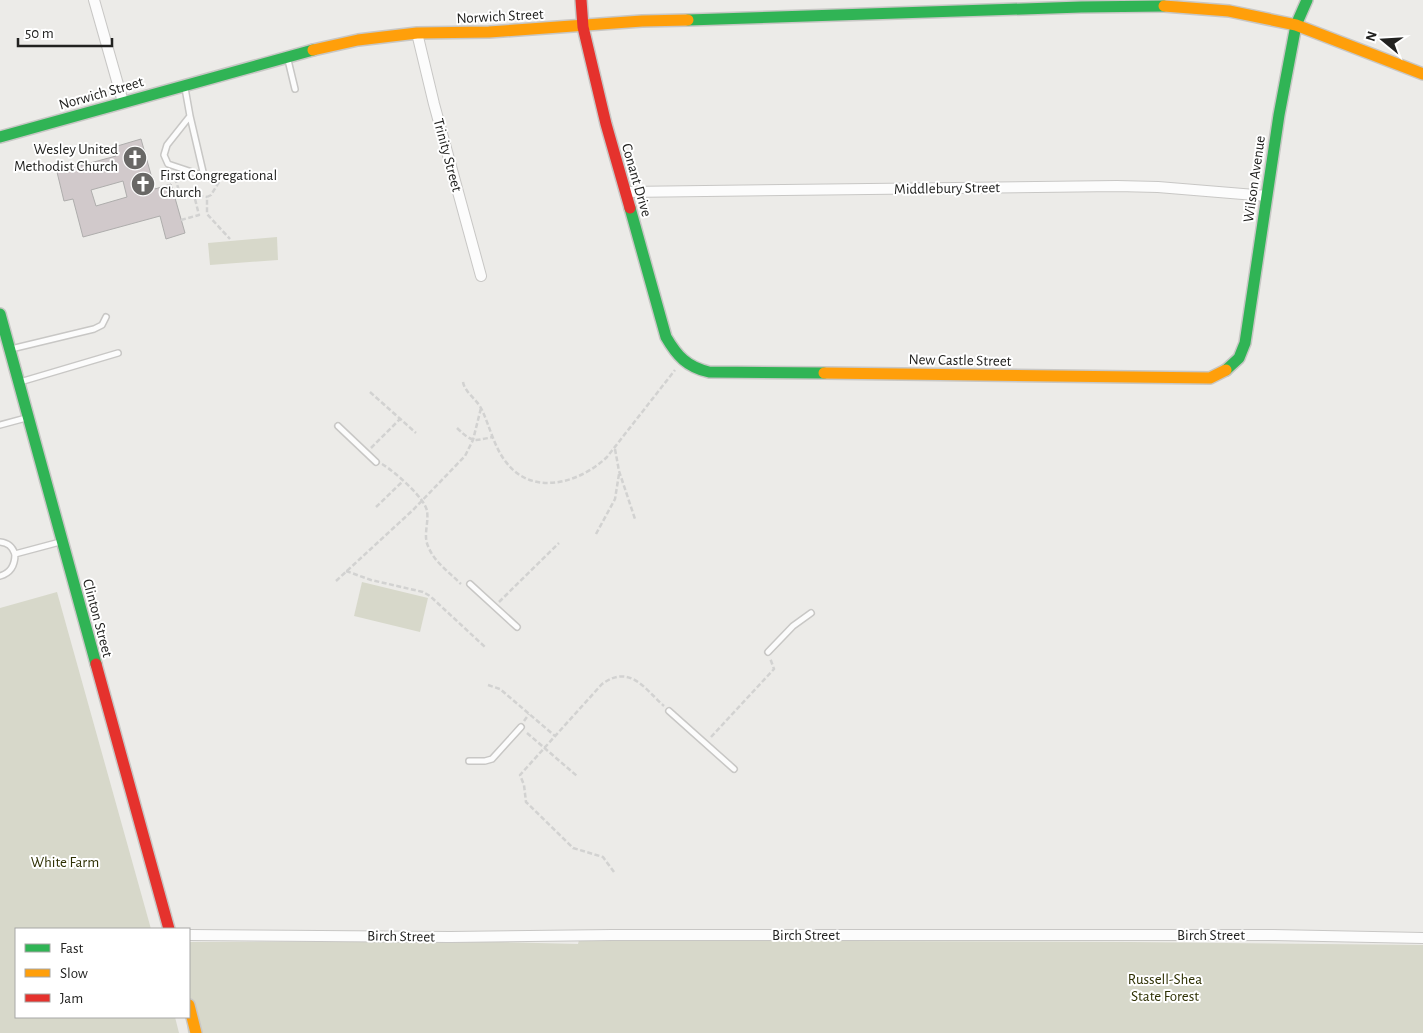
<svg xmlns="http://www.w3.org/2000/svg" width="1423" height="1033" viewBox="0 0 1423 1033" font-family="'Alegreya Sans',sans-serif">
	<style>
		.green { fill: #d7d8ca }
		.building { fill: #d1c9cb; stroke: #aeadac; fill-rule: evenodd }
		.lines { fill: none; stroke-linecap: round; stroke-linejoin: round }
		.lane-casing { stroke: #c8c7c5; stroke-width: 8 }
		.street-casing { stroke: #c8c7c5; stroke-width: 12 }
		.fast-casing { stroke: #c8c7c5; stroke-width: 14 }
		.slow-casing { stroke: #c8c7c5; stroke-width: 14 }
		.jam-casing { stroke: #c8c7c5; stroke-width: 14 }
		.path { stroke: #d2d2d1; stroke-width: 2.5; stroke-dasharray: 5 2.5; stroke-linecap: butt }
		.lane { stroke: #fcfcfc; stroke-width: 5 }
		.street { stroke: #fcfcfc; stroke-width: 10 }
		.fast { stroke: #30b455; stroke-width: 11 }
		.slow { stroke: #ff9f0a; stroke-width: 11 }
		.jam { stroke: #e5322d; stroke-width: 11 }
		.labels { text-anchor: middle; stroke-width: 4; stroke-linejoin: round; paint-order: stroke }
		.street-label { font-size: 15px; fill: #222220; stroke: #fff }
		.poi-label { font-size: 15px; fill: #222220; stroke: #fff; text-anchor: end }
		.park-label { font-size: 15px; fill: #2e3003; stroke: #fff }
	</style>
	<rect width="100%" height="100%" fill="#ecebe8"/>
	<g class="green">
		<path d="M277 237 278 260 210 265 208 243Z"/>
		<path d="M362 582 428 598 420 632 354 616Z"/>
		<path d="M57 592 151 929H16V1017H175L179 1033H0V608Z"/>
		<path d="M579 940 1130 942 1423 945V1033H188L186 1017H189V942L456 941 578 944Z"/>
	</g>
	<path class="building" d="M141 139 155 189 171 184 185 233 166 239 160 216 83 237 73 199 64 201 57 172 116 156 114 147ZM123 181 127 197 96 206 91 190Z"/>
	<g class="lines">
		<g class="lane-casing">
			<g id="lane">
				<path d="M288 60 295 89"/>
				<path d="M185 88 190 116 167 145 164 155 168 164 204 176 190 116"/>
				<path d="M11 349 94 329 102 325 106 317"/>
				<path d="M20 382 118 353"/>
				<path d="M0 425 26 418"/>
				<path d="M338 426 376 462"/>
				<path d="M0 542C8 543 12 546 15 554"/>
				<path d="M0 576C11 573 15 565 15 554L60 542"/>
				<path d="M470 584 517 627"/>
				<path d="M768 652 793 626 811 613"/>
				<path d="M669 711 734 769"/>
				<path d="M469 761H485L492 759 521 727"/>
			</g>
		</g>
		<g class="street-casing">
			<g id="street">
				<path d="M94 0 123 102"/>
				<path d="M417 33 434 104 481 276"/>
				<path d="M626 192 1117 186 1158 187 1267 196"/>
				<path d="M189 935 450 937 612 935H1273L1423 938"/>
			</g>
		</g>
		<g class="fast-casing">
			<g id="fast">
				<path d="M688 20 1081 7 1164 6"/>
				<path d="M0 137 313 50"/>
				<path d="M630 208 666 337C677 356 687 367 709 372L824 373"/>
				<path d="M0 314 96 664"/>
				<path d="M1226 370 1239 358 1245 343 1279 115 1296 25 1307 0"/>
			</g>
		</g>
		<g class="slow-casing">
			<g id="slow">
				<path d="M1164 6 1229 11 1296 25 1423 74"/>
				<path d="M313 50 358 40 417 33 489 32 642 21 688 20"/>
				<path d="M824 373 1210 378 1226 370"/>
				<path d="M189 1005 196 1033"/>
			</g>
		</g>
		<g class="jam-casing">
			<g id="jam">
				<path d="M581 0 583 27 606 124 630 208"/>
				<path d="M96 664 169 929"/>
			</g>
		</g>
		<g class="path">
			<path d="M175 178 181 197 189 195 207 197"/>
			<path d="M219 182 211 195 207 197V214L230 239"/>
			<path d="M181 220 199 215 194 195"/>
			<path d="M463 382C465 393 477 399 482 410 490 427 494 447 506 462 532 497 580 483 607 457L675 370"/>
			<path d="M370 392 416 433"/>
			<path d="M457 428C473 443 473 441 493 437"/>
			<path d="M371 448 400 419"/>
			<path d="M615 449 619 471 635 519"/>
			<path d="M382 464C394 471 425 498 427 511 429 523 423 535 428 546 434 562 449 572 461 584"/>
			<path d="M376 507 402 482"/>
			<path d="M596 534 615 499 619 474"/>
			<path d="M346 571 371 580 423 592 430 596 485 647"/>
			<path d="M336 581 413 510 465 456 473 440 481 408"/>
			<path d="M499 602 559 543"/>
			<path d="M488 685 500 689 555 736"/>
			<path d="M524 721 529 714"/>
			<path d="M527 733 577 776"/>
			<path d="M711 737 774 669 770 658"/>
			<path d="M614 872 603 857 573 848 526 802 524 785 520 775 602 684C630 664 644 688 664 706"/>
		</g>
		<use href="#lane" class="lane"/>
		<use href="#street" class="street"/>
		<use href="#fast" class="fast"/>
		<use href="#slow" class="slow"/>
		<use href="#jam" class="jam"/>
	</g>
	<defs>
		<g id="church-disc" transform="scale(1.25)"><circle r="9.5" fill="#696866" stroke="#fff"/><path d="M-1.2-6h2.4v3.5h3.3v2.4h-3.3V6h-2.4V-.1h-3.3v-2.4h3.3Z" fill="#fff"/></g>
	</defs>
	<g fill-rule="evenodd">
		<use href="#church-disc" x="135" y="158"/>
		<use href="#church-disc" x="143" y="184"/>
	</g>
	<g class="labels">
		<g class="street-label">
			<text transform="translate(500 16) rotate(-3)" y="5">Norwich Street</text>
			<text transform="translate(101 93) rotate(-16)" y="5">Norwich Street</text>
			<text transform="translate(448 155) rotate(75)" y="5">Trinity Street</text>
			<text transform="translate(1254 179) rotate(-82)" y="5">Wilson Avenue</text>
			<text transform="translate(637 180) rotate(74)" y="5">Conant Drive</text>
			<text transform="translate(947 188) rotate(-1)" y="5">Middlebury Street</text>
			<text transform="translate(960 360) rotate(1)" y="5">New Castle Street</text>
			<text transform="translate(98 618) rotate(75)" y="5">Clinton Street</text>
			<text x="806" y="940">Birch Street</text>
			<text x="1211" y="940">Birch Street</text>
			<text transform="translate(401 936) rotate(1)" y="5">Birch Street</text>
		</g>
		<g class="poi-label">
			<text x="118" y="154">Wesley United<tspan x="118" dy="17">Methodist Church</tspan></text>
			<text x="160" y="180" text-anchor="start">First Congregational<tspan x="160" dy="17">Church</tspan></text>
		</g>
		<g class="park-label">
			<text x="65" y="867">White Farm</text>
			<text x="1165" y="984">Russell-Shea<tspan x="1165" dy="17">State Forest</tspan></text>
		</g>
	</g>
	<rect x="15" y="928" width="175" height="90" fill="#ffffff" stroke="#a7a7a6"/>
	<rect x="25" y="944" width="25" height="8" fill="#30b455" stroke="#a7a7a6"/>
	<text x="60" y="953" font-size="15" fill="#222220">Fast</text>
	<rect x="25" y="969" width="25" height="8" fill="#ff9f0a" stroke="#a7a7a6"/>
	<text x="60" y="978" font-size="15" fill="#222220">Slow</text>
	<rect x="25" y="994" width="25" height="8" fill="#e5322d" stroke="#a7a7a6"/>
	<text x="60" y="1003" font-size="15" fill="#222220">Jam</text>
	<g transform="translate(1383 40) rotate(288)" stroke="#ffffff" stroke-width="4" paint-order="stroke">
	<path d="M0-4L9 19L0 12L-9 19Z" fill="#222220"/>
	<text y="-8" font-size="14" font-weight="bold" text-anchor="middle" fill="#222220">N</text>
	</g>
	<path d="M18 38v8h94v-8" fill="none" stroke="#222220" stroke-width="2.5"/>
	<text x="25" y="38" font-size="15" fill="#222220" stroke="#ffffff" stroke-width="4" paint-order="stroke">50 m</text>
</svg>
